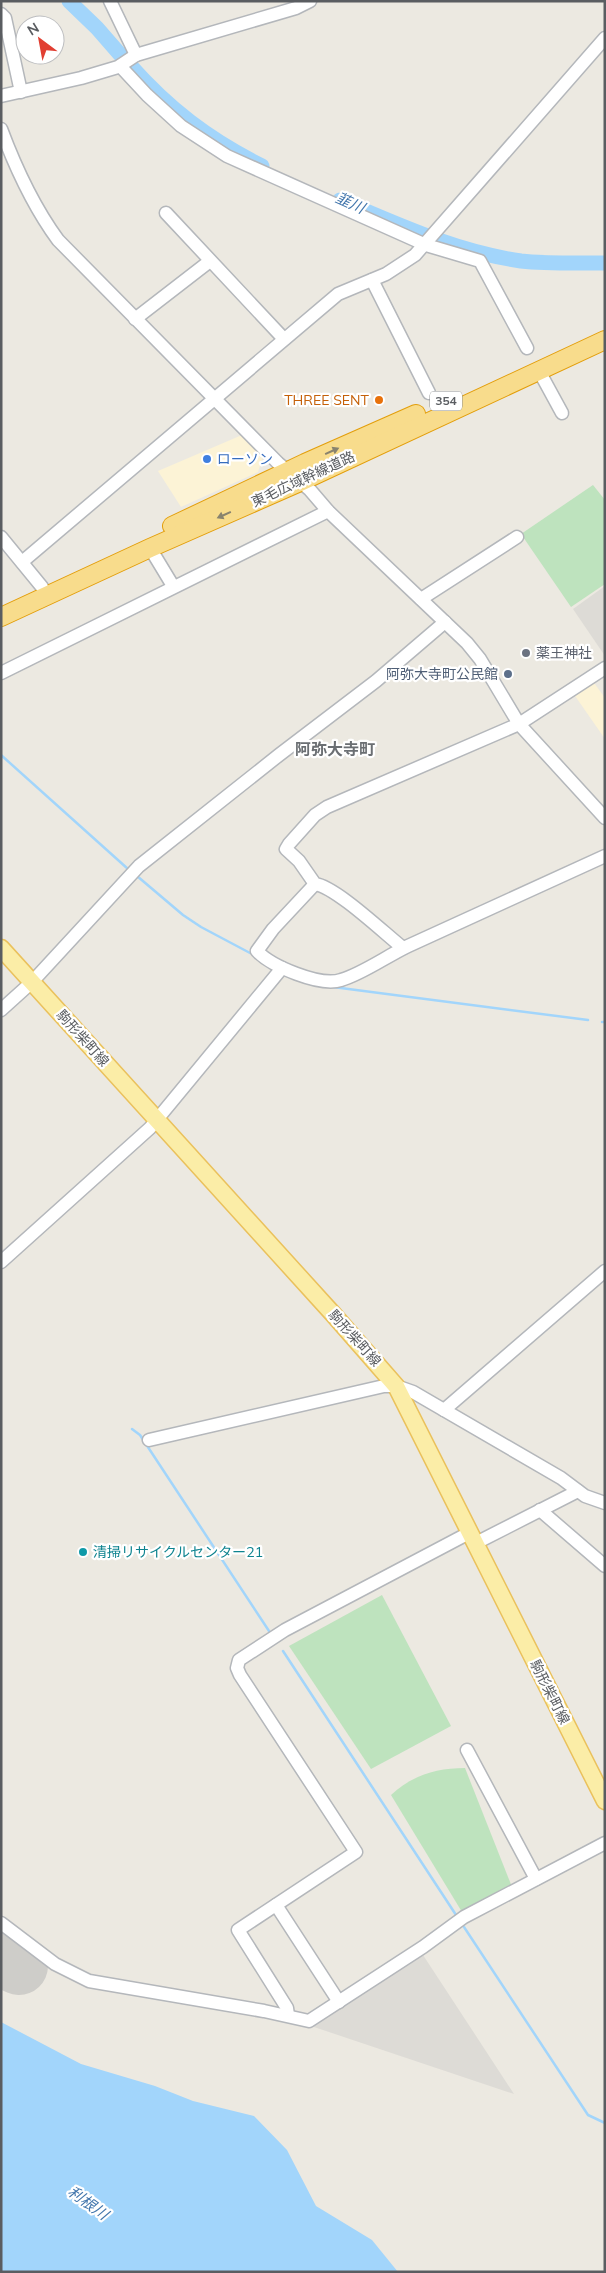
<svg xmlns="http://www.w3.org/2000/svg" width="606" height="2273" viewBox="0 0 606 2273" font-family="Mulish,'Noto Sans JP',sans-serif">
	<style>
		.commercial { fill: #fcf3d6 }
		.industrial { fill: #dddbd6 }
		.green { fill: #bee3be }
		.water { fill: #a2d5fb }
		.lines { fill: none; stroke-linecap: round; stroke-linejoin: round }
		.stream { stroke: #a2d5fb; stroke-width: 2.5 }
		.river { stroke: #a2d5fb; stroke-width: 15 }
		.runway { stroke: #cecdc9; stroke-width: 58 }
		.minor-casing { stroke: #b4b7bb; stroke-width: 15 }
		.major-casing { stroke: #eac15c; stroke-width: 19 }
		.highway-casing { stroke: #e39e0a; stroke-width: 20 }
		.minor { stroke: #fff; stroke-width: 12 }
		.major { stroke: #fbeda7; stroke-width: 16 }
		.highway { stroke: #f8dc8c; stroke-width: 18 }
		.oneway { fill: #89836e }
		.food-dot { fill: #e8710a; stroke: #fff; stroke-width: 2 }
		.shop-dot { fill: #3f7fe0; stroke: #fff; stroke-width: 2 }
		.worship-dot { fill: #6b7280; stroke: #fff; stroke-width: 2 }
		.service-dot { fill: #5c6f8a; stroke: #fff; stroke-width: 2 }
		.culture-dot { fill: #0f9aa8; stroke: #fff; stroke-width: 2 }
		.labels { text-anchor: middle; stroke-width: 4.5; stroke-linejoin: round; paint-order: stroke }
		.shield { fill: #fff; stroke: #8c8e90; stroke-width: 1 }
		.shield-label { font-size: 12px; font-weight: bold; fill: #5a5d61 }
		.food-label { font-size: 14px; fill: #c56008; stroke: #fff; text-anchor: end }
		.shop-label { font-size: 14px; fill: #366cbe; stroke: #fff; text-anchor: start }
		.street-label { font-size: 14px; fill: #5a5d61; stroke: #fff }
		.worship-label { font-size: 14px; fill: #5b616d; stroke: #fff; text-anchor: start }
		.service-label { font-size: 14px; fill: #4e5e75; stroke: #fff; text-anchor: end }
		.culture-label { font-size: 14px; fill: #0d838f; stroke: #fff; text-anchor: start }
		.water-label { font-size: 15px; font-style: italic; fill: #4276ac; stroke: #fff }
		.quarter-label { font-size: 16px; font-weight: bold; fill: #6b6f73; stroke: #fff }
	</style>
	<rect width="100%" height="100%" fill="#ece9e1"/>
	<g class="commercial">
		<path d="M242 435 263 456 258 472 181 507 158 471Z"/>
		<path d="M592 680 605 698V739L573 693Z"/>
	</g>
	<g class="industrial">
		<path d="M605 586V656L573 609Z"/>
		<path d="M420 1954 423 1955 514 2094 311 2026Z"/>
	</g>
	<g class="green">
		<path d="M593 485 605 500V584L571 607 521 534Z"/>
		<path d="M382 1595 451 1726 371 1769 289 1646Z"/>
		<path d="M465 1768 512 1887 462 1912 391 1795C413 1775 436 1768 465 1768Z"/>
	</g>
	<path class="water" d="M1 2022 81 2064 155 2086 193 2101 254 2116 287 2150 316 2206 372 2240 398 2272H1Z"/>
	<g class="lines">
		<g class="stream">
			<path d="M1 755 128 869"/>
			<path d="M137 876 183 915 201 927 250 953"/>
			<path d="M333 987 588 1020"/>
			<path d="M602 1022H605"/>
			<path d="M132 1429 140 1435 269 1631"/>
			<path d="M283 1651 458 1918"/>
			<path d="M464 1927 588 2115 605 2123"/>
		</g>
		<g class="river">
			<path d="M69 1 97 28 124 59"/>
			<path d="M129 64C169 109 208 139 262 166"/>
			<path d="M340 200C399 225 457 252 521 261 548 264 577 263 605 263"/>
		</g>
		<path class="runway" d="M1 1958 19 1966"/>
		<g class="minor-casing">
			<g id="minor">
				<path d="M110 1 136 55"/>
				<path d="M1 14 5 18 21 92"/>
				<path d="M120 66 147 95 181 126 227 156 426 245 480 261 527 348"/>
				<path d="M1 96 81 78 118 67 136 55 296 8 310 1"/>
				<path d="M1 129C16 169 33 206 58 240L278 463 310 490 328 511 467 643 480 659 519 724 605 818"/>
				<path d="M166 213 284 339"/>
				<path d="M372 280 429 393"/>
				<path d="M135 319 210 261"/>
				<path d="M538 369 562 413"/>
				<path d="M1 537 42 587"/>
				<path d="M150 548 173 586"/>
				<path d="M22 562 338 294 386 274 415 255 605 38"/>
				<path d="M421 599 517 537"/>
				<path d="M1 673 328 511"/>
				<path d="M315 884 273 929 257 951C271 966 320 987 341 980 362 974 387 956 408 946 474 916 539 886 605 856"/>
				<path d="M403 948C384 933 336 887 315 884L299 861 286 849 289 844 315 815 327 807 519 724 605 668"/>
				<path d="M1 1010 32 982 139 866 279 755 376 681 445 622"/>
				<path d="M1 1262 150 1128 282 968"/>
				<path d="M444 1410 605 1271"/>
				<path d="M149 1440 384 1386H396L413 1392 561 1478 585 1496 605 1503"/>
				<path d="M540 1510 605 1566"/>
				<path d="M474 1544 578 1491"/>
				<path d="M467 1750 536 1879"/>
				<path d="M276 1905 339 2002"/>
				<path d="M1 1923 55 1964 89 1981 264 2011 309 2021 423 1947 464 1917 605 1843"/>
				<path d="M288 2015 287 2008 238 1930 356 1852 240 1675 237 1668 239 1660 285 1630 469 1533"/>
			</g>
		</g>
		<g class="major-casing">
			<path id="major" d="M1 948 333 1314 396 1386 605 1801"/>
		</g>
		<g class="highway-casing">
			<g id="highway">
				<path d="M172 526 305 463 416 414"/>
				<path d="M1 617 150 548 300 482 605 340"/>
			</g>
		</g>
		<use href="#minor" class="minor"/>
		<use href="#major" class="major"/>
		<use href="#highway" class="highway"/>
	</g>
	<defs><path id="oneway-solid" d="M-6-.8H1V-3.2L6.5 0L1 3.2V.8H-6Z" transform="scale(1.25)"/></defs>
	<g class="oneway">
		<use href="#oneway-solid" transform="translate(332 451) rotate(-24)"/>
		<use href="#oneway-solid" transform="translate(224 515) rotate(156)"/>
	</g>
	<circle class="food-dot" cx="379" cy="400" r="5"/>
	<circle class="shop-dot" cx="207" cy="459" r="5"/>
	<circle class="worship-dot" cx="526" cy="653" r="5"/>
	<circle class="service-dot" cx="508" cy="674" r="5"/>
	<circle class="culture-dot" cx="83" cy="1552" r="5"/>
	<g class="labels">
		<rect class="shield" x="430" y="391.5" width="32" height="19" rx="4"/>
		<g class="shield-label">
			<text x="446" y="405">354</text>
		</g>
		<g class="food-label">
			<text x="369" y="405">THREE SENT</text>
		</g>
		<g class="shop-label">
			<text x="217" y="464">ローソン</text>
		</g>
		<g class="street-label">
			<text transform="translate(303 479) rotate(-25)" y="5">東毛広域幹線道路</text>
			<text transform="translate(83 1038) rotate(48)" y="5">駒形柴町線</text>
			<text transform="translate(355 1338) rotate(48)" y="5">駒形柴町線</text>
			<text transform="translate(550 1692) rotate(63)" y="5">駒形柴町線</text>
		</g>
		<g class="worship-label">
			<text x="536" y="658">薬王神社</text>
		</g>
		<g class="service-label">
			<text x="498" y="679">阿弥大寺町公民館</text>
		</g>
		<g class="culture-label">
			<text x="93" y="1557">清掃リサイクルセンター21</text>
		</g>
		<g class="water-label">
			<text transform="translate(350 203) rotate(24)" y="5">韮川</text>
			<text transform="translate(88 2203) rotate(36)" y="5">利根川</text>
		</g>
		<g class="quarter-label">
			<text x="335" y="755">阿弥大寺町</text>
		</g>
	</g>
	<rect width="606" height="2273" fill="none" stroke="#5a5d61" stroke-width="5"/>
	<g transform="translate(40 40) rotate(328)"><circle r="24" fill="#ffffff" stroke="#bdbec0"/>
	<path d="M0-4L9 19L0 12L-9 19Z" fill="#e13f32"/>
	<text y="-8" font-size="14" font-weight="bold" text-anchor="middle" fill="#5a5d61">N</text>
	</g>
</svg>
